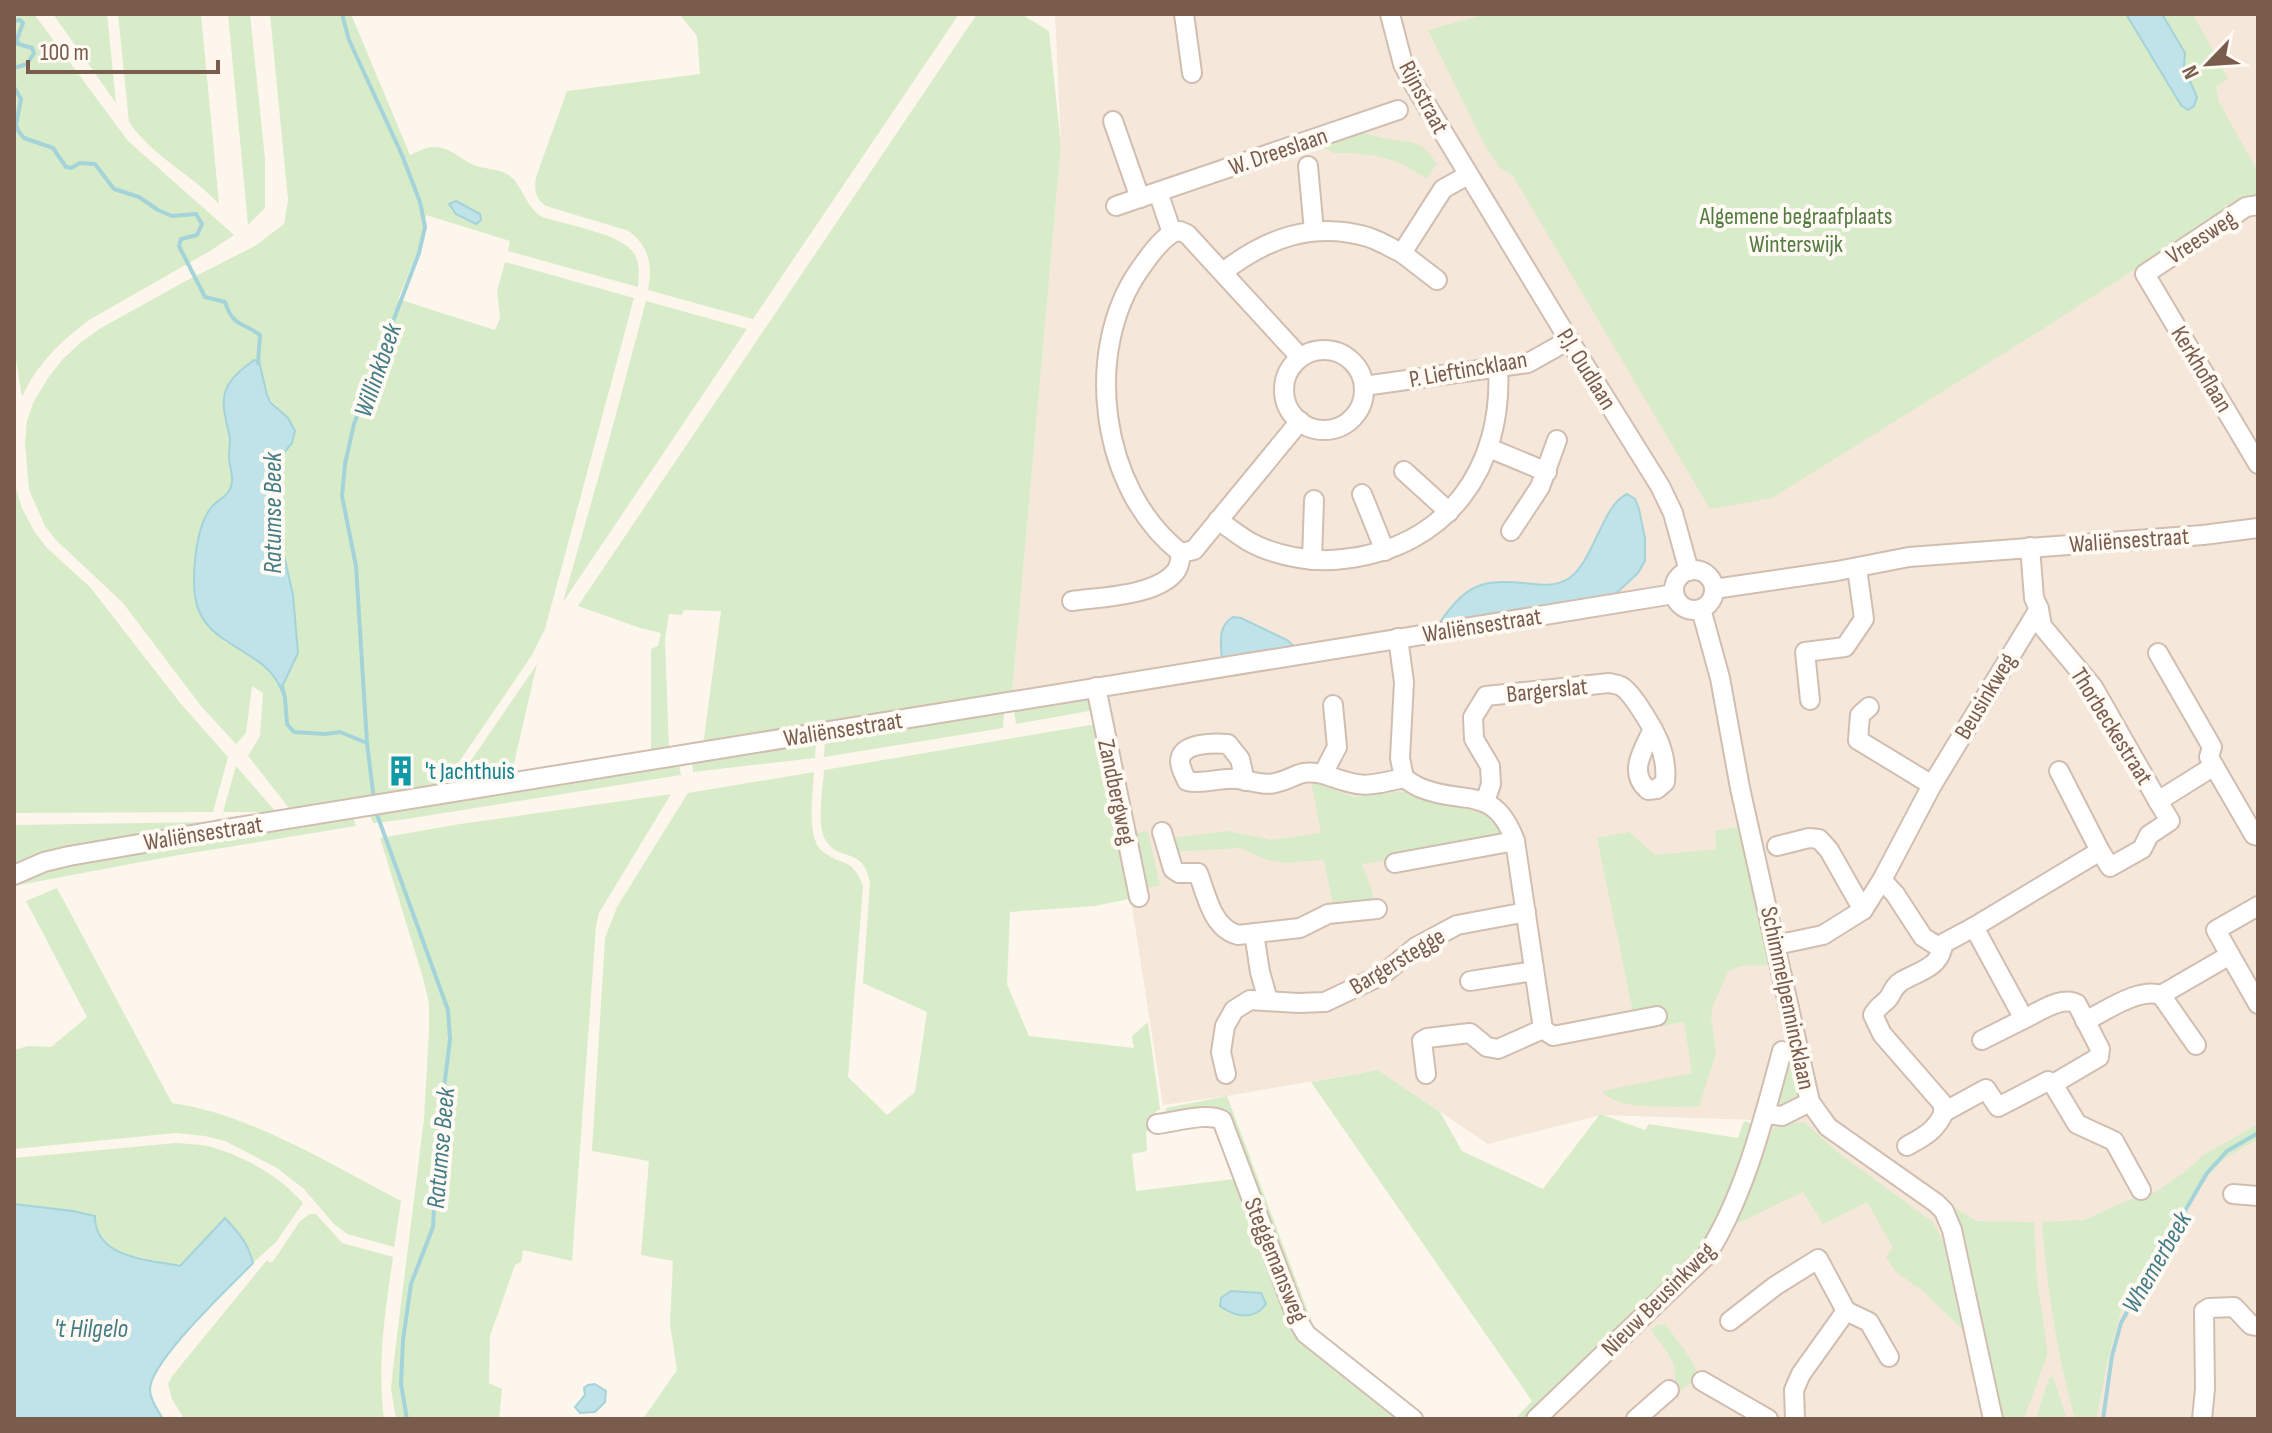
<svg xmlns="http://www.w3.org/2000/svg" width="2272" height="1433" viewBox="0 0 2272 1433" font-family="'Sofia Sans Condensed',sans-serif">
	<style>
		.residential { fill: #f5e8da }
		.green { fill: #d8ecc9; fill-rule: evenodd }
		.water { fill: #bfe3e8; stroke: #a5d3da; stroke-width: 2 }
		.lines { fill: none; stroke-linecap: round; stroke-linejoin: round }
		.stream { stroke: #a5d3da; stroke-width: 4 }
		.minor-casing { stroke: #d1beb0; stroke-width: 22 }
		.minor { stroke: #fff; stroke-width: 18 }
		.labels { text-anchor: middle; stroke-width: 8; stroke-linejoin: round; paint-order: stroke }
		.street-label { font-size: 24px; fill: #7a5c4d; stroke: #fffaf3 }
		.park-label { font-size: 24px; fill: #537a41; stroke: #fffaf3 }
		.culture-label { font-size: 24px; fill: #0d838f; stroke: #fffaf3; text-anchor: start }
		.water-label { font-size: 26px; font-style: italic; fill: #437c86; stroke: #fffaf3 }
	</style>
	<rect width="100%" height="100%" fill="#fdf6ec"/>
	<path class="residential" d="M1055 14H2258V1419H1548L1703 1254 1755 1120 1601 1115 1488 1144 1378 1070 1227 1096 1163 1105 1097 683 1012 694 1061 146Z"/>
	<g class="green">
		<path d="M14 14H34L128 141 234 235 210 251 89 320C62 340 36 365 22 397L14 347Z"/>
		<path d="M53 14H107L116 103Z"/>
		<path d="M118 14H201L219 204C191 174 152 156 129 122Z"/>
		<path d="M228 14H250L265 159V208L248 225Z"/>
		<path d="M270 14H351L410 155C417 152 426 147 433 147 449 146 460 159 474 165 485 170 500 168 510 176 521 184 525 204 540 216 563 225 624 233 635 255 640 265 639 276 638 287L508 251 510 241 426 215 421 244 398 299 495 330 500 318 497 291 505 262 634 298 545 629 532 655 442 787 293 813 248 756 260 736 263 693 252 686 246 733 236 744 201 706 123 603 56 540 45 526 29 490 25 443 27 421 33 403 48 378 62 360 80 343 101 328 182 283 255 246 284 224 288 200ZM456 201 480 214 476 224 456 214 451 210ZM254 360 259 361C261 376 263 397 277 406L286 452 279 459 276 472 279 506 278 529 293 595 294 664 281 688 275 675 256 658 223 641 199 611 194 594 197 552 205 520 210 508 229 491 233 484 229 460 230 441 224 411 234 376Z"/>
		<path d="M679 14H959L753 319 648 290C653 265 649 247 629 231L546 206C535 199 534 189 536 177L567 91 700 74 697 36Z"/>
		<path d="M977 14H1021L1049 31 1061 146 1012 694 703 745 721 611 684 610 682 615 669 614 665 639 669 750 651 753V649L658 646 661 633 640 628 578 606Z"/>
		<path d="M1487 14H2126L2181 105 2188 110 2197 97 2184 67 2185 53 2162 14H2193L2228 79 2216 86 2219 102 2258 172V196L2245 198 2229 207 2225 204 2224 211 2046 327 1772 498 1710 509 1513 176 1499 167 1483 142 1428 30Z"/>
		<path d="M1358 133C1367 133 1374 136 1383 138 1413 145 1417 135 1437 164L1426 179C1399 157 1367 152 1333 153L1321 145Z"/>
		<path d="M646 301 747 329 563 602 611 433Z"/>
		<path d="M14 482 22 508 34 531 47 548 90 587 181 704 228 757 213 812 14 813Z"/>
		<path d="M537 664 511 776 456 785 457 781Z"/>
		<path d="M1093 698 1095 710 1016 724 1014 710Z"/>
		<path d="M1004 712 1003 728 824 757 825 741Z"/>
		<path d="M1096 724 1105 756 1129 899 1095 906 1010 912 1007 984 1029 1036 1134 1048 1132 1036 1148 1022 1160 1109 1155 1112 1157 1129 1146 1131 1147 1151 1132 1154 1136 1191 1234 1179 1297 1340 1313 1347 1404 1419H643L677 1370 670 1324 673 1261 641 1255 649 1161 592 1151 605 938 617 907 688 793 814 772C813 791 806 838 822 851 842 867 852 856 863 886L848 1077 887 1115 915 1092 927 1012 863 983 870 883C864 846 839 862 826 841 816 826 823 789 824 770Z"/>
		<path d="M816 741 815 758 693 772 692 760Z"/>
		<path d="M679 763 681 775 400 820 373 823 368 811Z"/>
		<path d="M236 766 276 812H223Z"/>
		<path d="M1311 781 1354 797 1407 791 1492 817 1500 825 1503 842 1362 864 1372 891 1374 904 1334 910 1324 860 1283 863 1265 859 1240 848 1172 852 1169 838 1228 831 1271 840 1321 833Z"/>
		<path d="M671 794 599 913 596 926 572 1261 523 1250 521 1262 515 1265 490 1336 489 1383 502 1389 499 1419H396L391 1389 393 1368 424 1119 429 1031V1003L423 978 380 838 460 824Z"/>
		<path d="M352 814 356 826 173 856 14 886 47 868Z"/>
		<path d="M210 822 209 828 14 870V825Z"/>
		<path d="M1738 827 1769 965 1740 966 1728 972 1713 1006 1711 1016 1716 1053 1699 1107C1675 1106 1615 1111 1602 1091L1692 1073 1684 1022 1662 1026 1660 1009 1633 1012 1597 838 1629 832 1655 855 1716 849 1715 831Z"/>
		<path d="M1148 831 1160 886 1144 888 1132 833Z"/>
		<path d="M57 888 172 1103C251 1114 331 1165 401 1201L394 1247 347 1234 334 1224 304 1189 277 1168 225 1141 205 1136 176 1133 14 1149V1050L28 1046 51 1047 87 1017 26 901Z"/>
		<path d="M1788 1049 1799 1097 1795 1104 1776 1109Z"/>
		<path d="M1378 1070 1440 1112 1462 1151 1543 1189 1600 1114 1645 1130 1649 1124 1738 1138 1744 1121 1752 1123 1722 1216 1696 1257 1528 1419H1515L1532 1401 1311 1082Z"/>
		<path d="M1227 1096 1319 1341 1303 1329 1222 1120 1166 1122V1108Z"/>
		<path d="M1804 1122 1841 1155 1933 1222 1943 1241 1963 1330 1925 1293 1896 1272 1886 1257 1888 1253 1893 1248 1867 1202 1823 1224 1803 1192 1734 1225 1773 1128 1787 1123Z"/>
		<path d="M2258 1124V1139L2225 1158 2208 1176 2121 1311 2108 1359 2096 1419H2075C2057 1354 2047 1289 2042 1222L2084 1220 2131 1199 2156 1192 2186 1171 2202 1156Z"/>
		<path d="M176 1143C186 1144 197 1144 207 1146 241 1154 280 1176 303 1203L276 1242 253 1263 251 1250 205 1238 180 1266 118 1253 102 1239 95 1224 73 1211 14 1204V1158Z"/>
		<path d="M1947 1203 1976 1221 2034 1222 2037 1280 2047 1347V1355L2024 1419H1999Z"/>
		<path d="M310 1214H316L342 1243 393 1257C385 1313 377 1362 384 1419H184L172 1399 168 1384 173 1375 267 1260 270 1263 274 1260 300 1221Z"/>
		<path d="M1665 1324 1686 1352 1700 1376 1681 1390 1675 1381C1678 1359 1662 1347 1651 1330L1656 1325Z"/>
		<path d="M2053 1377 2067 1419H2036L2049 1378Z"/>
	</g>
	<g class="water">
		<path d="M2126 14H2162L2185 53 2184 67 2197 97 2194 106 2188 110 2181 105Z"/>
		<path d="M456 201 480 214 481 220 476 224 456 214 449 204Z"/>
		<path d="M254 360 259 361 267 395 270 402 288 418 295 431 292 443 279 459 276 473 279 506 278 529 293 595 298 653 281 689C265 650 215 649 199 611 189 587 195 530 210 509 217 499 231 496 232 482 233 474 229 465 229 457 229 451 230 445 230 439 229 431 226 423 225 415 219 388 233 375 254 360Z"/>
		<path d="M1627 494 1635 499 1639 509 1645 538V561L1638 573 1612 597 1438 625C1467 583 1482 578 1532 584 1545 585 1556 586 1568 579 1594 562 1602 505 1627 494Z"/>
		<path d="M1233 617 1241 618 1287 640 1296 648 1222 660C1221 644 1217 626 1233 617Z"/>
		<path d="M14 1204 73 1211 95 1216C95 1259 148 1259 180 1266L225 1218C238 1232 249 1244 253 1263 231 1286 149 1362 150 1390 150 1400 158 1410 163 1419H14Z"/>
		<path d="M1231 1291 1261 1293 1266 1304C1254 1321 1235 1317 1220 1306L1221 1298Z"/>
		<path d="M595 1384 606 1391 605 1402 595 1412 580 1413 575 1407 585 1395 584 1388 588 1385Z"/>
	</g>
	<g class="lines">
		<g class="stream">
			<path d="M342 14 349 40 402 155 420 202 425 227 419 253 354 424 345 464 342 496 356 566 367 743"/>
			<path d="M14 21 20 20 23 23 17 39 18 44 32 48 34 53 27 64 14 68"/>
			<path d="M14 87 21 99 16 125 19 132 24 138 53 148 66 167 71 168 80 163 95 164 114 189 139 197 158 210 172 216 196 214 202 224 197 235 181 239 179 246 205 297 225 302C233 327 243 322 260 335L258 363"/>
			<path d="M282 686 285 698 287 724 294 732 325 734 340 732 367 743 374 800"/>
			<path d="M375 809 448 1010 450 1040 438 1135 433 1227 411 1284 403 1340 401 1384 407 1419"/>
			<path d="M2103 1419 2112 1356 2121 1323 2139 1290 2207 1173 2227 1151 2258 1133"/>
		</g>
		<g class="minor-casing">
			<g id="minor">
				<path d="M1184 14 1192 73"/>
				<path d="M1390 14 1403 64 1412 81 1569 340 1660 486 1673 513 1689 571"/>
				<path d="M1113 121 1140 198"/>
				<path d="M1308 166 1314 231"/>
				<path d="M1158 192 1172 233C1159 242 1150 255 1140 269 1082 351 1100 490 1181 553L1194 550 1300 421"/>
				<path d="M2258 205 2246 207 2145 274 2258 464"/>
				<path d="M1116 206 1398 110"/>
				<path d="M1172 233 1180 231 1187 234 1300 357"/>
				<path d="M1402 253 1437 280"/>
				<path d="M1223 272C1267 238 1313 221 1368 237 1380 241 1391 248 1402 253L1443 189 1468 175"/>
				<circle cx="1324" cy="390" r="40"/>
				<path d="M1364 386 1528 363 1569 340"/>
				<path d="M1489 448 1547 472"/>
				<path d="M1404 471 1449 512"/>
				<path d="M1362 494 1385 551"/>
				<path d="M1218 520C1228 527 1238 535 1248 541 1274 556 1314 563 1343 559 1447 548 1504 468 1498 367"/>
				<path d="M1511 531 1540 487 1557 440"/>
				<path d="M2030 547 2034 598 2039 609 2042 626 2093 687 2158 801 2214 766 2254 835 2258 836"/>
				<path d="M1312 560 1314 500"/>
				<circle cx="1694" cy="590" r="20"/>
				<path d="M1714 589 1837 571 1909 557 2203 535 2258 528"/>
				<path d="M1072 601C1101 597 1157 596 1176 571 1180 566 1180 559 1181 553"/>
				<path d="M1701 609 1720 678 1740 788 1810 1102 1828 1127 1936 1203 1944 1211 1952 1230 1993 1419"/>
				<path d="M1398 638 1404 682 1400 758 1404 778C1409 781 1415 786 1421 788 1465 806 1494 784 1515 841L1543 1029 1553 1036 1657 1016"/>
				<path d="M2158 653 2212 747 2209 757 2214 766"/>
				<path d="M1096 687 1139 897"/>
				<path d="M1810 700 1805 652 1845 647 1864 619 1857 568"/>
				<path d="M1333 705 1337 747 1323 774C1362 788 1364 787 1404 778"/>
				<path d="M1869 707 1860 715 1858 740 1932 785"/>
				<path d="M2059 771 2100 851"/>
				<path d="M1245 781 1240 759 1228 744C1215 743 1181 742 1180 761 1180 768 1184 774 1187 781 1204 785 1220 777 1237 779 1249 780 1263 786 1275 783 1298 778 1296 769 1323 774"/>
				<path d="M1485 802 1491 784 1490 766 1474 739 1473 717 1486 696 1609 683C1613 684 1617 684 1621 686 1628 690 1633 698 1638 705 1654 729 1668 752 1665 782L1657 789 1648 790C1627 772 1644 749 1653 729"/>
				<path d="M1162 832 1173 869 1179 873H1198C1207 896 1212 928 1238 935L1300 928 1328 914 1377 909"/>
				<path d="M1777 846 1809 838 1819 839 1829 850 1863 910"/>
				<path d="M1395 863 1515 841"/>
				<path d="M14 875 44 862 69 856 232 828 1674 594"/>
				<path d="M1882 880 1895 894 1923 937 1942 949 1944 943 1974 927 2100 851 2110 867 2142 849 2149 835 2170 821 2158 801"/>
				<path d="M1974 927 2024 1019C2039 1012 2062 995 2077 1004L2100 1049 2099 1057 2053 1084 2077 1124 2114 1141 2141 1190"/>
				<path d="M1254 933 1260 972 1268 1000"/>
				<path d="M1776 945 1823 935 1863 910 1882 880 1932 785 2039 609"/>
				<path d="M1942 949C1938 968 1917 972 1902 981 1895 985 1894 989 1890 996 1886 1003 1877 1006 1873 1015L1882 1034 1942 1103 1944 1112 1986 1089 1998 1107 2048 1081 2053 1084"/>
				<path d="M2230 955 2258 1004"/>
				<path d="M1470 981 1534 971"/>
				<path d="M2161 995 2196 1045"/>
				<path d="M2085 1021C2106 1011 2139 987 2161 995L2230 955 2216 930 2258 906"/>
				<path d="M1982 1040 2024 1019"/>
				<path d="M1226 1074 1221 1052 1225 1026 1234 1010 1250 1000 1298 1003 1325 1002 1382 975 1416 947 1457 925 1526 912"/>
				<path d="M1426 1074 1422 1041 1427 1038 1470 1033 1487 1047 1498 1049 1543 1029"/>
				<path d="M1765 1114 1782 1116 1810 1102"/>
				<path d="M1157 1124C1176 1122 1206 1112 1222 1120L1297 1319 1306 1334 1413 1419"/>
				<path d="M1907 1146C1923 1137 1936 1131 1944 1112"/>
				<path d="M2233 1194 2258 1196"/>
				<path d="M1846 1311 1869 1322 1889 1357"/>
				<path d="M1730 1321 1775 1286 1818 1259 1846 1311 1801 1374 1794 1390 1795 1419"/>
				<path d="M1702 1381 1768 1419"/>
				<path d="M1536 1419 1706 1256C1744 1198 1764 1118 1782 1051"/>
				<path d="M1636 1419 1669 1390"/>
				<path d="M2202 1419 2205 1389 2204 1311 2209 1308 2234 1307 2251 1325 2258 1326"/>
			</g>
		</g>
		<use href="#minor" class="minor"/>
	</g>
	<defs>
		<g id="building-bare" transform="scale(2.4)"><path d="M-4-6H4V6H1V3H-1V6H-4ZM-2.5-4.3h1.7v1.8h-1.7ZM.8-4.3h1.7v1.8H.8ZM-2.5-1h1.7V.8h-1.7ZM.8-1h1.7V.8H.8Z" fill="#0f9aa8" stroke="#fffaf3" stroke-width="2.5" paint-order="stroke"/></g>
	</defs>
	<g fill-rule="evenodd">
		<use href="#building-bare" x="401" y="771"/>
	</g>
	<g class="labels">
		<g class="street-label">
			<text transform="translate(1424 97) rotate(62)" y="8">Rijnstraat</text>
			<text transform="translate(1278 151) rotate(-19)" y="8">W. Dreeslaan</text>
			<text transform="translate(2201 237) rotate(-33)" y="8">Vreesweg</text>
			<text transform="translate(1468 369) rotate(-10)" y="8">P. Lieftincklaan</text>
			<text transform="translate(1587 369) rotate(58)" y="8">P.J. Oudlaan</text>
			<text transform="translate(2202 369) rotate(59)" y="8">Kerkhoflaan</text>
			<text transform="translate(2129 540) rotate(-4)" y="8">Waliënsestraat</text>
			<text transform="translate(1482 625) rotate(-9)" y="8">Waliënsestraat</text>
			<text transform="translate(1547 690) rotate(-6)" y="8">Bargerslat</text>
			<text transform="translate(1985 696) rotate(-59)" y="8">Beusinkweg</text>
			<text transform="translate(2112 726) rotate(58)" y="8">Thorbeckestraat</text>
			<text transform="translate(843 729) rotate(-9)" y="8">Waliënsestraat</text>
			<text transform="translate(1117 792) rotate(78)" y="8">Zandbergweg</text>
			<text transform="translate(203 833) rotate(-9)" y="8">Waliënsestraat</text>
			<text transform="translate(1397 961) rotate(-31)" y="8">Bargerstegge</text>
			<text transform="translate(1788 998) rotate(78)" y="8">Schimmelpennincklaan</text>
			<text transform="translate(1276 1260) rotate(68)" y="8">Steggemansweg</text>
			<text transform="translate(1658 1299) rotate(-45)" y="8">Nieuw Beusinkweg</text>
		</g>
		<g class="park-label">
			<text x="1796" y="224">Algemene begraafplaats<tspan x="1796" dy="28">Winterswijk</tspan></text>
		</g>
		<g class="culture-label">
			<text x="425" y="779">'t Jachthuis</text>
		</g>
		<g class="water-label">
			<text transform="translate(377 370) rotate(-71)" y="9">Willinkbeek</text>
			<text transform="translate(272 513) rotate(-90)" y="9">Ratumse Beek</text>
			<text transform="translate(440 1148) rotate(-85)" y="9">Ratumse Beek</text>
			<text transform="translate(2156 1262) rotate(-60)" y="9">Whemerbeek</text>
			<text x="91" y="1337">'t Hilgelo</text>
		</g>
	</g>
	<rect width="2272" height="1433" fill="none" stroke="#7a5c4d" stroke-width="32"/>
	<g transform="translate(2208 64) rotate(245)" stroke="#fffaf3" stroke-width="6" paint-order="stroke">
	<path d="M0-6L14 30L0 20L-14 30Z" fill="#7a5c4d"/>
	<text y="-12" font-size="22" font-weight="bold" text-anchor="middle" fill="#7a5c4d">N</text>
	</g>
	<path d="M28 60v12h190v-12" fill="none" stroke="#7a5c4d" stroke-width="4"/>
	<text x="40" y="60" font-size="24" fill="#7a5c4d" stroke="#fffaf3" stroke-width="6" paint-order="stroke">100 m</text>
</svg>
